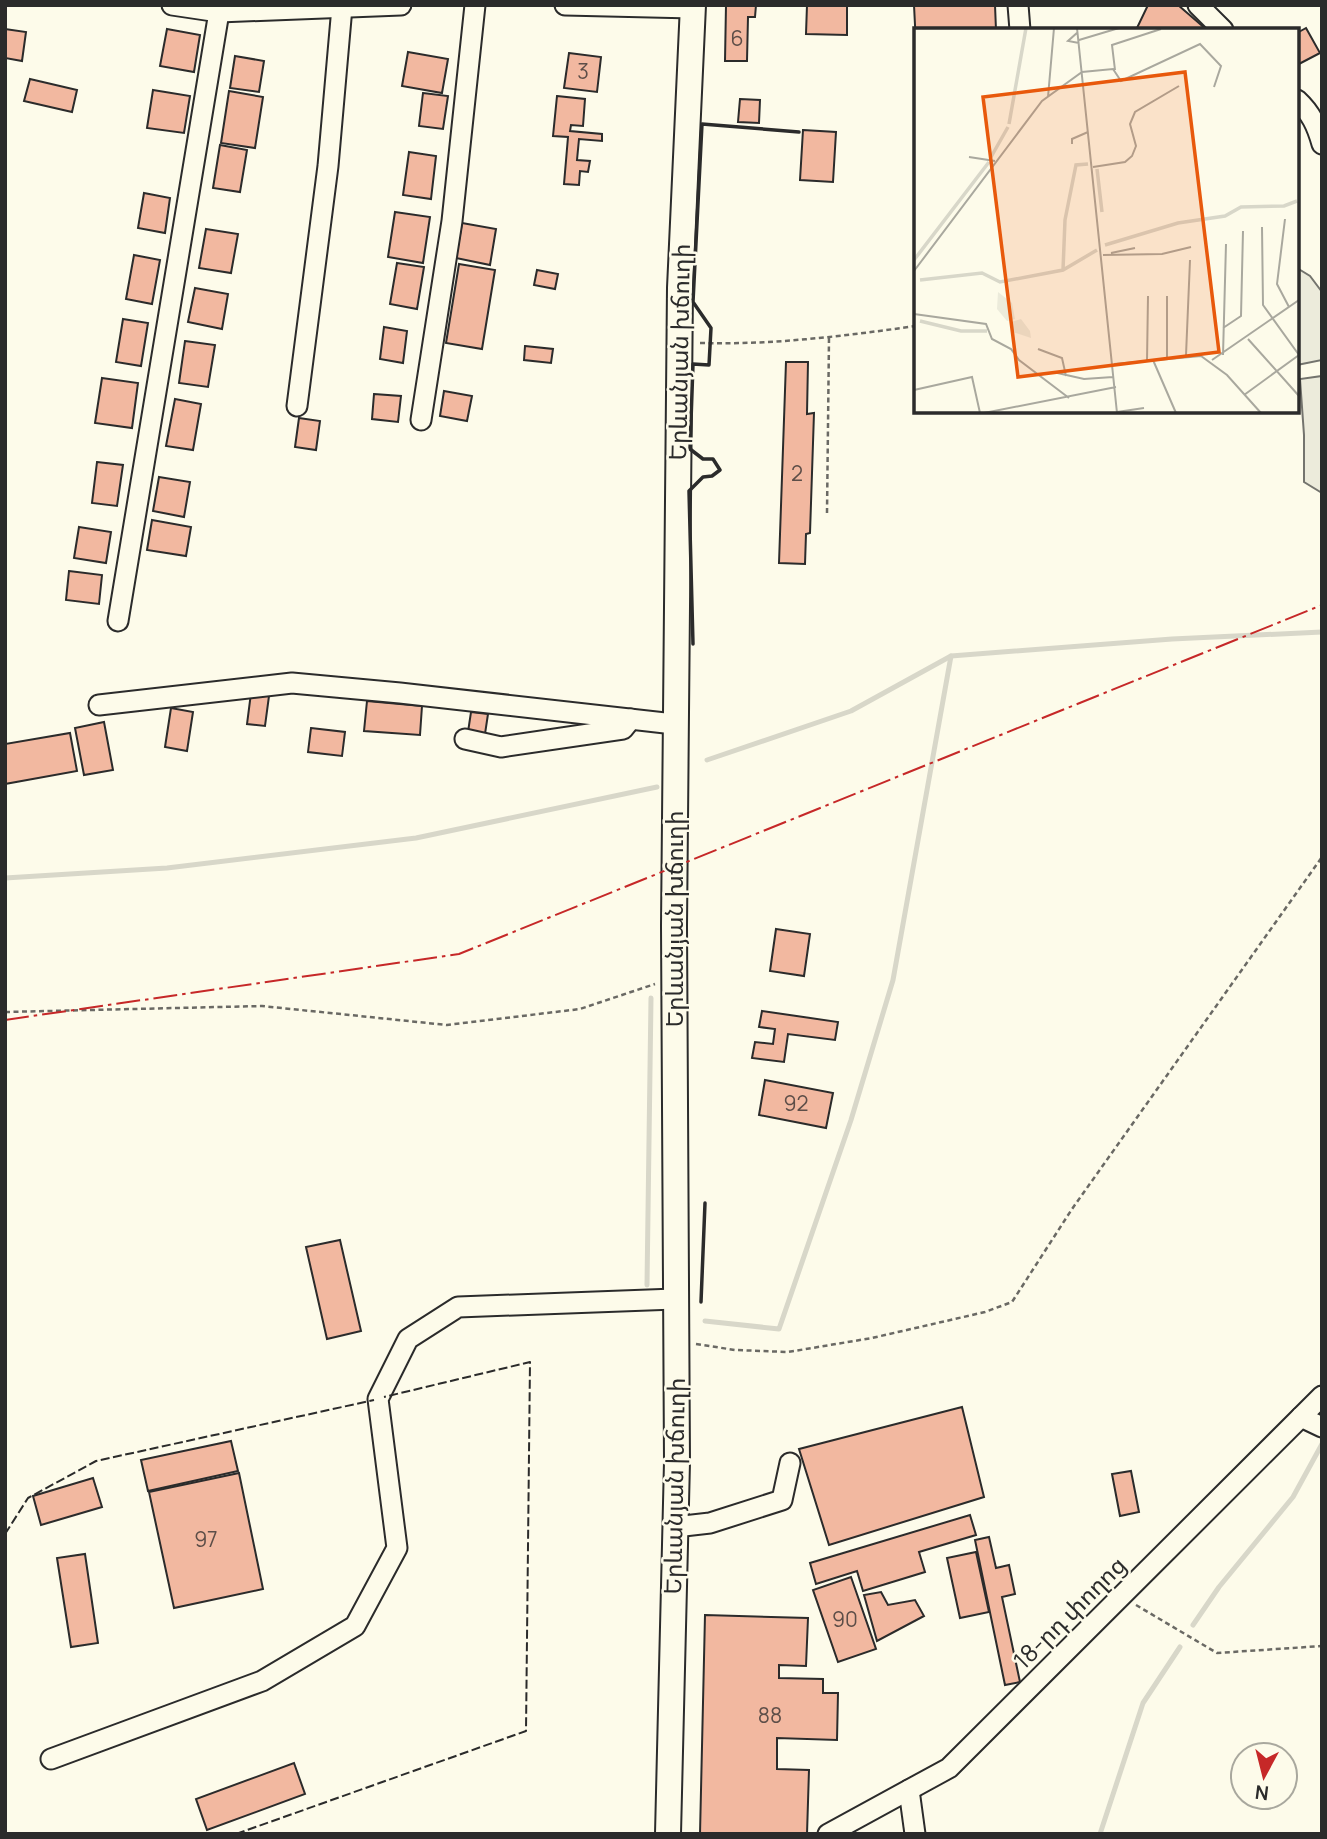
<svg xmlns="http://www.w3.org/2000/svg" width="1327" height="1839" viewBox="0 0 1327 1839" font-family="Manrope,'Noto Sans Armenian',sans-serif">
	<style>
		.green { fill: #ecebdb; stroke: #74746e; stroke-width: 2 }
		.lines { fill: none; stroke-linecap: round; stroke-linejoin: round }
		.stream { stroke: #d8d7c9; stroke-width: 5 }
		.building { fill: #f2b8a0; stroke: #2b2b2b; stroke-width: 2 }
		.minor-casing { stroke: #2b2b2b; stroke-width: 23 }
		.major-casing { stroke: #2b2b2b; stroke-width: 28 }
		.path { stroke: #6a6964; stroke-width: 2.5; stroke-dasharray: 5 3.5; stroke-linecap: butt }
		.minor { stroke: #fdfbea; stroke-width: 19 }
		.major { stroke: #fdfbea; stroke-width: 24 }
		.fence { stroke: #2b2b2b; stroke-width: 2; stroke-dasharray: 9 3.5; stroke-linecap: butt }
		.wall { stroke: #2b2b2b; stroke-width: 3.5 }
		.power { stroke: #c62828; stroke-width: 2; stroke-dasharray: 24 5 3.5 5; stroke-linecap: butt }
		.labels { text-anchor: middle; stroke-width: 5; stroke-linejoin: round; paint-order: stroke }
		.number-label { font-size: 21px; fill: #5d4e48 }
		.street-label { font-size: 24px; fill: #2b2b2b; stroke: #fdfbea }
		.inset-river { fill: none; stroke: #d8d7c9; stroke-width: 3.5 }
		.inset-road { fill: none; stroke: #a9a89e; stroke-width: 2 }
		.view { fill: #e8590c; fill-opacity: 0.15; stroke: #e8590c; stroke-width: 3.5 }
		.inset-edge { fill: none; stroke: #2b2b2b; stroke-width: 3.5 }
	</style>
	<rect width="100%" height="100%" fill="#fdfbea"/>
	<g class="green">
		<path d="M1297 268 1310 276 1322 292V360L1297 365Z"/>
		<path d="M1322 376V493L1304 482V435L1300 379Z"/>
	</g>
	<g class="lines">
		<g class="stream">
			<path d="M707 760 851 711 951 656 1172 639 1322 632"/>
			<path d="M5 878 167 868 416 838 657 787"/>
			<path d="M647 1285 651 998"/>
			<path d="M705 1321 779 1329 851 1120 893 980 951 656"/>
			<path d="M1193 1625 1219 1587 1293 1497 1322 1444"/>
			<path d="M1100 1834 1143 1703 1180 1647"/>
		</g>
	</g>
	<g class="building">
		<path d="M726 5H756L755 17H748L747 61H725Z"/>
		<path d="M807 5H847V35L806 34Z"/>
		<path d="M914 5H995L996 30H916V45Z"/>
		<path d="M1148 5H1178L1207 30H1136Z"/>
		<path d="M1306 28 1320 53 1297 65V33Z"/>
		<path d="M5 29 26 32 22 61 5 58Z"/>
		<path d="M167 29 200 35 194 72 160 66Z"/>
		<path d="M408 52 448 59 442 93 402 86Z"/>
		<path d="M569 53 601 57 597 92 564 88Z"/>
		<path d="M235 56 264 61 259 92 230 88Z"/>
		<path d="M30 79 77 90 72 112 24 101Z"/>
		<path d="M153 90 190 96 184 133 147 128Z"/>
		<path d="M229 91 263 97 255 148 221 143Z"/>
		<path d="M423 93 448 96 443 129 419 126Z"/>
		<path d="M557 96 585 99 583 126 571 125 570 131 602 134V141L579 139 577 160 590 161 588 172 580 171 579 185 564 184 568 137 553 136Z"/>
		<path d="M740 99 760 100 759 123 738 122Z"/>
		<path d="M803 130 836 132 833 182 800 180Z"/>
		<path d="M220 145 247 150 240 192 213 188Z"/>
		<path d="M409 152 436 156 431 199 403 195Z"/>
		<path d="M144 193 170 198 165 233 138 228Z"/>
		<path d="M395 212 430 217 423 263 388 257Z"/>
		<path d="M462 223 496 229 490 265 456 258Z"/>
		<path d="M206 229 238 234 231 273 199 268Z"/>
		<path d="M134 255 160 260 152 304 126 299Z"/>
		<path d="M397 263 424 267 417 309 390 304Z"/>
		<path d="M459 264 495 270 482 349 446 343Z"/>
		<path d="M537 270 558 274 555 289 534 285Z"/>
		<path d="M195 288 228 294 222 329 188 322Z"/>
		<path d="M123 319 148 323 141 366 116 362Z"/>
		<path d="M384 327 407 331 403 363 380 359Z"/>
		<path d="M185 341 215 345 208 387 179 383Z"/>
		<path d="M525 346 553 349 551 363 524 360Z"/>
		<path d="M786 362H808L807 414 814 413 810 533 806 534 805 564 779 563Z"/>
		<path d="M102 378 138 383 132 428 95 423Z"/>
		<path d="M444 391 472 396 467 421 440 416Z"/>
		<path d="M374 394 401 396 398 422 372 419Z"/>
		<path d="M175 399 201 404 193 450 166 446Z"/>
		<path d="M299 418 320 421 316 450 295 447Z"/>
		<path d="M97 462 123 465 117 506 92 503Z"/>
		<path d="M159 477 190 482 184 517 153 511Z"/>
		<path d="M152 520 191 527 186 556 147 550Z"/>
		<path d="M79 527 111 532 106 563 74 558Z"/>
		<path d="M69 571 102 575 99 604 66 600Z"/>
		<path d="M251 693 269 696 265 726 247 724Z"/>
		<path d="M367 701 422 706 420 735 364 731Z"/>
		<path d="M171 708 193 712 187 751 165 747Z"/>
		<path d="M471 712 488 714 485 734 468 732Z"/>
		<path d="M104 722 113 770 84 775 75 728Z"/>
		<path d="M311 728 345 732 342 756 308 752Z"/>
		<path d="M70 733 77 771 5 784V744Z"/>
		<path d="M776 929 810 934 804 976 770 971Z"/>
		<path d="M762 1011 838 1022 835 1040 788 1034 784 1062 752 1058 755 1042 773 1044 775 1029 759 1027Z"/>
		<path d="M765 1080 833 1093 826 1128 759 1115Z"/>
		<path d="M340 1240 361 1331 327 1339 306 1247Z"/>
		<path d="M962 1407 984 1497 829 1545 799 1449Z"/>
		<path d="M231 1441 238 1471 148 1491 141 1460Z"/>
		<path d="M1131 1471 1139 1512 1120 1516 1112 1474Z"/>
		<path d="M239 1473 263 1589 174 1608 149 1492Z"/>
		<path d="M93 1478 102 1507 41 1525 33 1496Z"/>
		<path d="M970 1515 976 1535 919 1552 925 1572 863 1591 857 1571 816 1584 810 1563Z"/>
		<path d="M989 1537 996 1568 1009 1565 1015 1594 1002 1597 1020 1682 1005 1685 975 1540Z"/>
		<path d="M976 1552 989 1612 960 1618 947 1558Z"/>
		<path d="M85 1554 98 1643 71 1647 57 1558Z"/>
		<path d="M851 1577 876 1649 838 1662 813 1590Z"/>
		<path d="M881 1592 888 1605 915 1600 924 1616 877 1641 864 1595Z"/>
		<path d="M705 1615 808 1618 806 1666 779 1665V1678L823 1679V1693H838L837 1740 777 1738V1769L809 1770 807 1834H700Z"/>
		<path d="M294 1763 305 1794 207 1830 196 1799Z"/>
	</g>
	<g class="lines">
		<g class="minor-casing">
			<g id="minor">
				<path d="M172 5 219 12 401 5"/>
				<path d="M565 5 693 8"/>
				<path d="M1018 5 1020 30"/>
				<path d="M1198 5 1223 30"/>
				<path d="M1297 100C1311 113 1317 126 1322 144"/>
				<path d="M297 406 328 166 342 7"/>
				<path d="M421 420 452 221 475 5"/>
				<path d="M118 621 219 12"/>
				<path d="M99 705 292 683 400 693 674 724"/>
				<path d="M465 739 501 747 623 729 631 719"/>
				<path d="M1301 1417 1322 1427"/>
				<path d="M675 1527 710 1523 782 1500 790 1463"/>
				<path d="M51 1759 262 1681 355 1626 397 1548 378 1399 408 1339 458 1307 675 1299"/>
				<path d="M909 1790 915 1834"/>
				<path d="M828 1834 949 1768 1322 1396"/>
			</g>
		</g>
		<g class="major-casing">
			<path id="major" d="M668 1834 677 1462 674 926 680 288 693 5"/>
		</g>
		<g class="path">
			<path d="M700 343C773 345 844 336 916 326"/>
			<path d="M827 513 829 338"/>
			<path d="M5 1012 262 1006 447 1025 580 1009 655 984"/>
			<path d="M696 1344 735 1350 788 1352 872 1338 985 1312 1012 1302 1072 1209 1322 857"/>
			<path d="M1136 1605 1217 1653 1322 1646"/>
		</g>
		<use href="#minor" class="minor"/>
		<use href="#major" class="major"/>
		<g class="fence">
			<path d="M5 1534 28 1498 96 1461 374 1400"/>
			<path d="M236 1834 526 1731 530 1362 384 1397"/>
		</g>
		<g class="wall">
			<path d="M693 644 689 491 703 477 712 476 720 470 713 459H703L690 449 693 364 709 365 711 328 693 302 702 124 799 132"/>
			<path d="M701 1302 705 1203"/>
		</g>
		<path class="power" d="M5 1020 459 954 1322 605"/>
	</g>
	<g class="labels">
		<g class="number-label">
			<text x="737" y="46">6</text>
			<text x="583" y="79">3</text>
			<text x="797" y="481">2</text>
			<text x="796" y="1111">92</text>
			<text x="206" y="1547">97</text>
			<text x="845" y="1627">90</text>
			<text x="770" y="1723">88</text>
		</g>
		<g class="street-label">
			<text transform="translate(680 352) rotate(-89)" y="8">Երևանյան խճուղի</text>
			<text transform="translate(675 919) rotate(-90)" y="8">Երևանյան խճուղի</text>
			<text transform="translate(675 1486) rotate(-89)" y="8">Երևանյան խճուղի</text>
			<text transform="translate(1070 1613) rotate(-45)" y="8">18-րդ փողոց</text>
		</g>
	</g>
	<g transform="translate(914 28)">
		<rect width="385" height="385" fill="#fdfbea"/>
		<path d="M84 264 98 275 101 291 93 293 83 281ZM107 291 116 303 117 310 99 304 97 294Z" fill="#ecebdb"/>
		<path class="inset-river" d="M95 96 112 0M77 129 94 99M183 141 188 184M191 217 264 195 311 188 327 179 370 178 383 173M0 232 75 134M149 242 151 192 162 137 174 136M6 252 68 245 86 254 149 242 183 222M6 293 47 303H73"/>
		<path class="inset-road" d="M163 0 203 385M164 4 154 13 165 15M165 12 205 0M201 42 198 17 247 1M134 69 140 0M158 116V111L174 104M55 129 81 133M179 139 211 134 218 128 222 118 216 96 221 84 265 58M371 191 363 256 375 279M348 199 349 277 385 327M197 225 221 220M189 227 248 226 277 219M0 243 128 73 168 44 199 41 207 53 286 16 307 38 300 59M253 268V329M0 286 72 296 78 311 97 321 105 332 155 370M309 300 327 288 329 203M334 311 385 368M124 321 148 330 152 348M272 327 276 232M309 327 312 216M239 332 262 385M298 332 385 272M233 333 234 268M200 336 287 328 313 347 347 385M139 344 170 351 199 349M0 362 58 349 66 385M330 367 385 327M203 384 230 380M70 385 202 359"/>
		<path class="view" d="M271 44 305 324 104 349 69 69Z"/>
		<rect width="385" height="385" class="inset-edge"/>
	</g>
	<rect width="1327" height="1839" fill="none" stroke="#2b2b2b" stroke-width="14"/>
	<g transform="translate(1264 1776) rotate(187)"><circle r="33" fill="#fdfbea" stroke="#a9a89e" stroke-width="2"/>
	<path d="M0-5L12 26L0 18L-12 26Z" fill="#c62828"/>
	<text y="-10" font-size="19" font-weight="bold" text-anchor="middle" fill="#2b2b2b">N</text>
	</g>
</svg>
